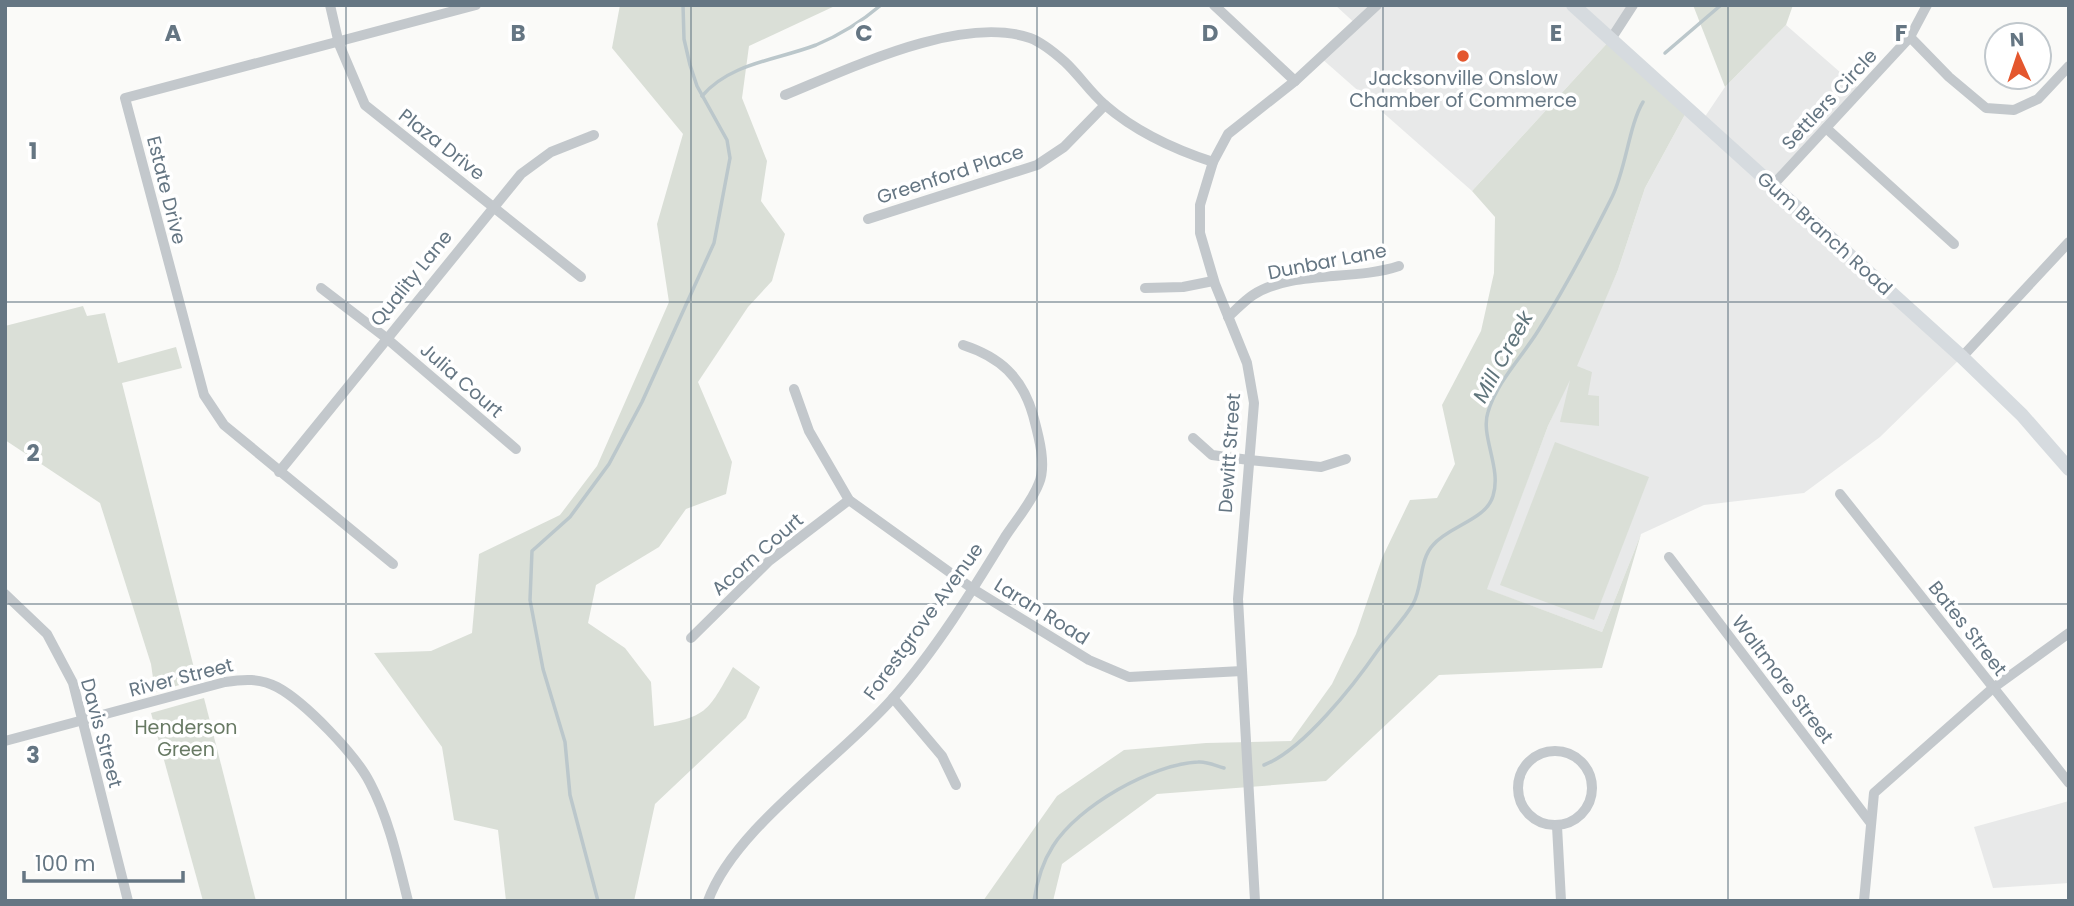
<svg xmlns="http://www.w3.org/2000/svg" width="2074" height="906" viewBox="0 0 2074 906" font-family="Poppins,sans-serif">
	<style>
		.built { fill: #e8e9e9 }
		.green { fill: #dadfd7 }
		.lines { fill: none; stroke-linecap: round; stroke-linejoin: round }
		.stream { stroke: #bbc7cb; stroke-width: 3.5 }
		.minor { stroke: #c3c8cc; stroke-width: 10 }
		.major { stroke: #d6dbdf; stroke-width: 14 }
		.grid { fill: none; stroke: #657683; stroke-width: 2; stroke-opacity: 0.55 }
		.poi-dot { fill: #e4572e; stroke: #fff; stroke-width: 2.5 }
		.labels { text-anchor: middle; stroke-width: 7; stroke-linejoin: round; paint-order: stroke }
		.poi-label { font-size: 19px; fill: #657683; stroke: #fff }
		.street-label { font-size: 19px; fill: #657683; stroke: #fff }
		.park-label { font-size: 19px; fill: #687a64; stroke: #fff }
		.water-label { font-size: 21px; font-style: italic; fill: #60757c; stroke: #fff }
		.grid-label { font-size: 23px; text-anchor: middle; font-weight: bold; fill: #657683; stroke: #fff; stroke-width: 7; stroke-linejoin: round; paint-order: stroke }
	</style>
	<rect width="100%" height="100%" fill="#fafaf8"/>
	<g class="built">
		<path d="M1335 5H1633L1611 39 1472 191 1321 58 1358 26Z"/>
		<path d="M1786 25 1864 93 1773 185 1962 357 1880 437 1804 493 1704 505 1641 534 1602 632 1486 589 1548 426 1618 270 1645 188 1688 109 1702 121 1725 87Z"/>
		<path d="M2069 801V883L1993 888 1974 827Z"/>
	</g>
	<g class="green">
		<path d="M620 5H837L749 46 742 98 767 161 761 201 785 234 772 281 748 307 698 382 732 462 726 494 686 509 659 547 596 585 588 623 625 648 651 682 654 726C707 717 707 713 733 667L760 687 746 718 655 804 634 901H506L498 830 454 820 442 747 374 653 431 651 472 633 479 554 560 515 597 466 669 302 657 224 683 134 612 48Z"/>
		<path d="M1693 5H1793L1786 25 1725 87Z"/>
		<path d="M1611 39 1688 109 1645 188 1618 270 1577 366 1592 372 1588 395 1599 396V426L1560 422 1570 380 1548 426 1487 589 1602 632 1641 534 1602 668 1439 675 1326 781 1157 794 1062 864 1053 901H983L1057 796 1124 750 1206 743 1291 741 1332 684 1356 634 1382 558 1410 500 1437 498 1455 464 1442 405 1481 331 1494 273 1495 217 1472 191Z"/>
		<path d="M83 306 87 316 105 313 118 363 176 347 182 368 122 383 197 680 155 692 151 664 100 503 5 440V326Z"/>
		<path d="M1555 442 1649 477 1594 620 1500 585Z"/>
		<path d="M204 698 256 901H203L151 713Z"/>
	</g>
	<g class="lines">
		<g class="stream">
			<path d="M1665 53 1721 5"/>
			<path d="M702 96C730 63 777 60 816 45 840 35 861 22 881 5"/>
			<path d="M1264 765C1303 750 1354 685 1378 650 1389 634 1403 621 1413 604 1423 586 1419 560 1433 545 1449 526 1486 520 1493 496 1502 468 1480 436 1488 412 1497 382 1521 358 1538 331 1565 288 1589 243 1612 197 1626 169 1629 125 1643 102"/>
			<path d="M598 901 570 795 565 742 543 669 530 600 532 551 570 517 609 464 642 402 714 243 730 158 727 140 697 86 690 65 684 39 683 5"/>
			<path d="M1034 901C1037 880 1042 863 1053 846 1078 806 1152 764 1198 762 1207 761 1216 766 1224 768"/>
		</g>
		<g class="minor">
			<path d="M330 5 339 44 365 105 581 277"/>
			<path d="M1214 5 1295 81"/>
			<path d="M1910 37 1949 77 1986 108 2014 110 2038 99 2069 66"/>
			<path d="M1611 39 1633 5"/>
			<path d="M785 95C849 69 961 14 1030 38 1041 42 1056 54 1065 62 1079 75 1090 92 1105 105 1135 131 1176 150 1213 162"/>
			<path d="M1826 128 1954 244"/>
			<path d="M1773 185 1910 37 1927 5"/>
			<path d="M868 219 1037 165 1064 147 1105 105"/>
			<path d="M321 288 385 337 516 449"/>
			<path d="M1145 288 1183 287 1213 281"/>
			<path d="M1228 317C1236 310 1244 301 1253 295 1291 270 1355 281 1399 266"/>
			<path d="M1962 357 2069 242"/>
			<path d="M794 389 809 431 849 500 973 589 1089 660 1129 677 1242 671"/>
			<path d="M1193 438 1212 455 1249 460 1321 467 1346 459"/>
			<path d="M279 472 521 174 551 152 594 135"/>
			<path d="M1840 494 2069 783"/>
			<path d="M1669 557 1870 822"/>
			<path d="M393 564 224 425 204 395 125 98 476 5"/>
			<path d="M5 594 47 634 73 683 128 901"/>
			<path d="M691 638 769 561 849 500"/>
			<path d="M893 698 942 756 956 785"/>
			<path d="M5 741 225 682C244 679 260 678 277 687 305 702 356 755 370 783 389 819 398 861 408 901"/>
			<circle cx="1555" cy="788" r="37"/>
			<path d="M1557 826 1561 901"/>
			<path d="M708 901C734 828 841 758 893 698 935 651 972 591 1005 537 1016 520 1032 502 1039 483 1047 464 1038 434 1033 415 1022 377 1000 357 963 345"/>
			<path d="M1255 901 1238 599 1254 403 1247 363 1215 284 1200 233V205L1213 162 1228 134 1295 81 1377 5"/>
			<path d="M1864 901 1874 793 1993 688 2069 633"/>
		</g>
		<path class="major" d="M1573 5 1962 357 2022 415 2069 469"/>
	</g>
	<path class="grid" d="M346 5V901M691 5V901M1037 5V901M1383 5V901M1728 5V901M5 302H2069M5 604H2069"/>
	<circle class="poi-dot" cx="1463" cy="56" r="7"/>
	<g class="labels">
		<g class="poi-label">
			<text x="1463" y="85">Jacksonville Onslow<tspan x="1463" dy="22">Chamber of Commerce</tspan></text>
		</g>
		<g class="street-label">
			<text transform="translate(1829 99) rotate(-47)" y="7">Settlers Circle</text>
			<text transform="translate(442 144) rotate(38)" y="7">Plaza Drive</text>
			<text transform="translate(950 174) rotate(-18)" y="7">Greenford Place</text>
			<text transform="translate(167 190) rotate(76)" y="7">Estate Drive</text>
			<text transform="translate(1825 233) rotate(42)" y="7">Gum Branch Road</text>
			<text transform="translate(1327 261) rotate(-11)" y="7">Dunbar Lane</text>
			<text transform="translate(411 278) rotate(-51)" y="7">Quality Lane</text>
			<text transform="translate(462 380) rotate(41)" y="7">Julia Court</text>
			<text transform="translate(1229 453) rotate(-86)" y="7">Dewitt Street</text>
			<text transform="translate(757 554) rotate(-41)" y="7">Acorn Court</text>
			<text transform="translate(1042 611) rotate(32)" y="7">Laran Road</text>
			<text transform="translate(923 621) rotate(-54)" y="7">Forestgrove Avenue</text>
			<text transform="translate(1968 628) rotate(52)" y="7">Bates Street</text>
			<text transform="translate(181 677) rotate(-14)" y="7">River Street</text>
			<text transform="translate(1783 679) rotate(53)" y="7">Waltmore Street</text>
			<text transform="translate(102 733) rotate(75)" y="7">Davis Street</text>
		</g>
		<g class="park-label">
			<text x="186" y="734">Henderson<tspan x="186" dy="22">Green</tspan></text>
		</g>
		<g class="water-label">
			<text transform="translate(1503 357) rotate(-61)" y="7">Mill Creek</text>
		</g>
	</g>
	<g class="grid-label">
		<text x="173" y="41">A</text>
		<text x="518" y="41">B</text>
		<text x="864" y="41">C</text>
		<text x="1210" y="41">D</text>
		<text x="1556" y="41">E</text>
		<text x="1901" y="41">F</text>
		<text x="33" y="159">1</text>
		<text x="33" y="461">2</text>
		<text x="33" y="763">3</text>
	</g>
	<rect width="2074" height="906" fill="none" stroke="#657683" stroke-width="14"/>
	<g transform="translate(2018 56) rotate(357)"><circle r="33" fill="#ffffff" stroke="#c1c8cd" stroke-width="2"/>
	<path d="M0-5L12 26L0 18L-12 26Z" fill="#e4572e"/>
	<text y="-10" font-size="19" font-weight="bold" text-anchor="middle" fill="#657683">N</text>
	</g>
	<path d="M24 871v10h159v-10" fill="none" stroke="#657683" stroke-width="3.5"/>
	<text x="35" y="871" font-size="21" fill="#657683" stroke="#ffffff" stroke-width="5" paint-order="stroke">100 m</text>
</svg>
